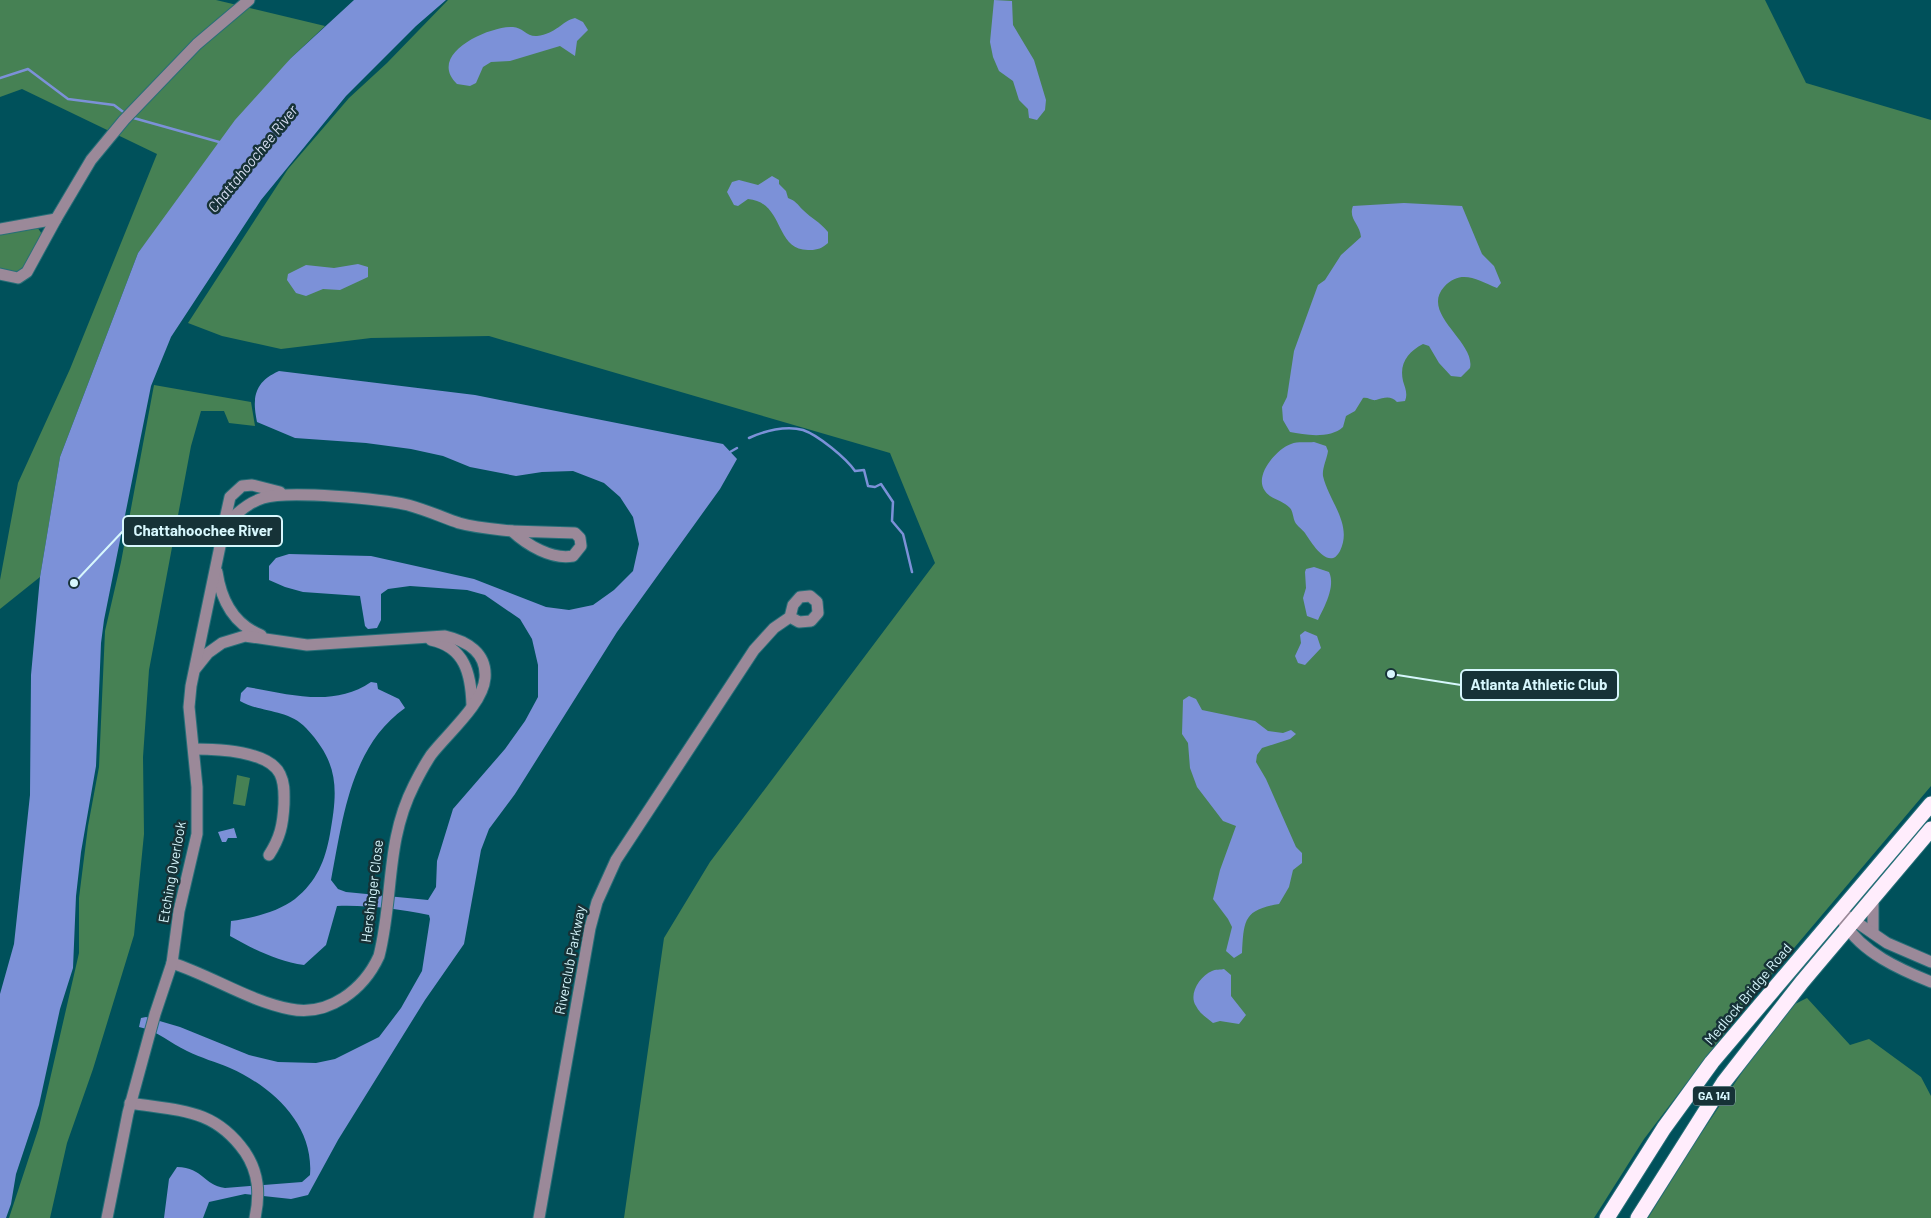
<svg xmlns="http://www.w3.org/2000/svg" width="1931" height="1218" viewBox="0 0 1931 1218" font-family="Barlow,sans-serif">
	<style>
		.green { fill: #468154 }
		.water { fill: #7c91d8 }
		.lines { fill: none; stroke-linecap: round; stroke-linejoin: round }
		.stream { stroke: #7c91d8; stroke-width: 2.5 }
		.minor-casing { stroke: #276f78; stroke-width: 13 }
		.highway-casing { stroke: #276f78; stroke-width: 17 }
		.minor { stroke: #9b8999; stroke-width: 11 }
		.highway { stroke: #ffedfc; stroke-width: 15 }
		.labels { text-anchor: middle; stroke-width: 5; stroke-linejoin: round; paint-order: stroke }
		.shield { fill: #163237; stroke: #9dbcc2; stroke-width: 1 }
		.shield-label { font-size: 12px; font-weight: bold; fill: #d7f7fd }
		.street-label { font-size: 14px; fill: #d7f7fd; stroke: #163237 }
		.water-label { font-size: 15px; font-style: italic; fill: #d6ddf1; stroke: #163237 }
		.leader { fill: none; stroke: #d7f7fd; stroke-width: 2 }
		.callout-dot { fill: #d7f7fd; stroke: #163237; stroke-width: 2 }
		.callout { fill: #163237; stroke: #d7f7fd; stroke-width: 2 }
		.callout-label { font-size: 15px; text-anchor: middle; font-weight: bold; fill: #d7f7fd }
	</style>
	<rect width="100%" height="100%" fill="#00515b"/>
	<g class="green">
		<path d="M0 0H216L325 26 291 58 138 253 60 457 40 577 0 609V580L18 483 70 369 157 154 22 89 0 97Z"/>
		<path d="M448 0H1765L1806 83 1931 120V786L1746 1005 1644 1139 1594 1218H624L664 938 710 862 935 563 890 453 489 336 371 338 281 349 222 336 188 323 288 169 349 98 387 63Z"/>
		<path d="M37 227 42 234 22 270 15 273 0 270V234Z"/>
		<path d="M154 385 251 402 255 426 229 423 224 411H201L191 446 149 670 143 757 144 834 134 935 93 1069 67 1143 50 1218H9L39 1127 79 953V898L88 826 99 767 105 631 121 562Z"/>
		<path d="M237 775 250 778 245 806 233 804Z"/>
		<path d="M1807 998 1850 1045 1869 1039 1921 1077 1931 1096V1218H1648L1694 1144 1763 1041 1791 1006Z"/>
	</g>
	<g class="water">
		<path d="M354 0H446L416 26 346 96 261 200 171 337 151 386 104 620 101 643 96 766 81 852 76 896 73 968 60 1009 39 1105 16 1174 11 1204 6 1218H0V994L14 944 30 795 31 675 40 577 60 457 138 253 235 120 291 58Z"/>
		<path d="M994 0 1012 1 1013 25 1034 60 1046 100 1045 110 1037 120 1029 118 1028 109 1019 100 1013 81 999 71 993 57 990 42Z"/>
		<path d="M575 18 583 22 588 30 577 41 575 56 560 46 510 61 491 62 483 67 476 83 470 86 457 84C426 54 489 26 513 27 522 27 527 37 537 36 556 34 562 21 575 18Z"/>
		<path d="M772 176 779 180V184L786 191 788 198C796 201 797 204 803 210 812 219 819 221 828 232V243C822 248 818 250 810 250 774 252 785 202 748 199L738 206 734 205 727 192 732 182 739 180 758 185Z"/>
		<path d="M1404 203 1462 206 1482 254 1494 266 1501 283 1497 288C1478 281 1462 268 1444 287 1420 314 1476 342 1470 368L1461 377 1451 376 1439 363 1429 346 1423 344C1408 352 1399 363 1403 381 1405 388 1408 393 1405 401L1397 402C1390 395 1384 398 1376 400 1372 401 1368 397 1363 398L1355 411 1346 416 1343 427C1330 439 1305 435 1290 432L1283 420 1282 407 1287 397 1294 351 1318 285 1325 280 1341 255 1361 237C1360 224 1348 219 1353 206Z"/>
		<path d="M358 264 368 267V277L340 290 323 289 306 296 296 293 287 280 288 274 306 265 334 268Z"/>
		<path d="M279 371 475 395 723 444 737 459 720 489 617 632 515 794 489 829 481 850 464 944 425 1000 338 1140 308 1195 291 1199 245 1194 209 1202 203 1218H164L169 1179 177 1167C204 1168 203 1185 225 1188L302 1182 310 1175C314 1125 273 1087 230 1068 216 1062 201 1058 187 1051 170 1043 158 1031 139 1027L141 1018 146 1017 180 1027 249 1055 278 1062 316 1063 335 1059 379 1037 401 1008 422 971 430 919 429 915C399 909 369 905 337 906L326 945 304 965C277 961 253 949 230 936L231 921C252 918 278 912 295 899 317 881 325 861 330 834 338 789 339 763 306 728 288 709 261 713 240 701L241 693 247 687C289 694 333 708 371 682L377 683 378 689 399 699 405 708C350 747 343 819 331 880L338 889 346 892 428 900 436 887 437 861 453 809 505 749 525 721 538 697V665L532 639 520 619 485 595 467 590 410 586 388 589 381 594V620L377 628 368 629 365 626 360 596 303 592 285 587 269 580V566L276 558 289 554 371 556 474 579 546 607 569 610 593 605 614 590 633 571 639 544 633 517 620 497 604 483 573 471 542 472 516 476 470 467 443 456 411 449 366 443 295 438 257 422C252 398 254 382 279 371Z"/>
		<path d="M1314 442 1326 446 1328 451C1327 459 1322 468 1323 476 1329 502 1353 524 1340 551 1329 572 1311 542 1305 533 1302 529 1297 526 1295 522 1293 518 1293 511 1290 508 1283 500 1271 500 1265 491 1253 475 1278 448 1291 444 1298 441 1307 443 1314 442Z"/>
		<path d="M1314 567 1329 572C1336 587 1324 607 1318 620L1307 616 1303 598 1306 588 1305 572 1306 569Z"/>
		<path d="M1305 631 1317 636 1321 648 1305 665 1298 663 1295 656 1301 643 1300 635Z"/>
		<path d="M1189 696 1196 699 1202 710 1255 721 1268 731 1283 733 1291 730 1296 734 1290 739 1262 748 1257 755 1256 762 1266 779 1296 847 1302 853V863L1293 870 1289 887 1279 904C1243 910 1244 921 1242 953L1234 958 1226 951 1232 927 1228 919 1213 899 1220 870 1236 826 1223 821 1197 787 1190 768 1188 743 1182 734 1183 700Z"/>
		<path d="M234 828 237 838H228L226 842H222L218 832Z"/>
		<path d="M1224 969 1231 975V996L1246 1015 1239 1024 1220 1021 1213 1023C1207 1018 1199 1013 1196 1006 1188 994 1200 976 1212 971 1215 969 1221 970 1224 969Z"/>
	</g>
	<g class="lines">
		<g class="stream">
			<path d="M0 78 28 69 68 99 114 105 126 114"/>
			<path d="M130 117 219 142V144"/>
			<path d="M749 438C764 431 786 425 803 430 818 435 846 458 855 471L864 470 868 486 875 487 881 484 893 502 892 521 903 534 912 572"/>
			<path d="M730 452 737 448"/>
		</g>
		<g class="minor-casing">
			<g id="minor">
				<path d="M0 229 56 219"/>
				<path d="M0 274 18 278 27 272 56 219 91 160 124 120 197 44 249 0"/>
				<path d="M224 524 230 497 242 486 252 485 280 492"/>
				<path d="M512 531 575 533 580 538 581 546 573 556C552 560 527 545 512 531Z"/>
				<path d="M217 572C221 599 233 624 261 635"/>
				<path d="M431 640C465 647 471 674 472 705"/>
				<path d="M194 749C217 749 269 751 280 774 285 784 284 794 284 804 283 825 280 838 269 855"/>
				<path d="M1873 898V933"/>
				<path d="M1849 917 1887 943 1931 962"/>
				<path d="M1844 923C1863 953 1899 969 1931 982"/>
				<path d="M172 963C212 976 249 1001 290 1009 329 1017 364 989 379 956 394 897 385 842 414 785 419 775 425 764 431 755 447 734 483 704 485 678 487 653 467 641 445 636L307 645 245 636 222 643 208 653 196 668"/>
				<path d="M130 1103C179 1111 214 1108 245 1152 259 1173 260 1194 255 1218"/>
				<path d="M107 1218 128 1113 155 1014 172 963 179 911 197 834V787L189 707 191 686 224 527C235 514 247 503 263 498 288 490 382 499 408 505 426 510 442 517 459 523 477 528 494 529 512 531"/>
				<path d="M539 1218 590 928 597 902 616 860 754 650 774 628 790 617 793 605 800 597 810 596 817 602 818 613 811 621 799 622 790 617"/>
			</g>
		</g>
		<g class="highway-casing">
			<g id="highway">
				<path d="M1607 1218 1664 1128 1712 1062 1931 804"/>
				<path d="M1638 1218 1724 1082 1802 982 1931 829"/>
			</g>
		</g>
		<use href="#minor" class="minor"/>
		<use href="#highway" class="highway"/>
	</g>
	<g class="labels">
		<rect class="shield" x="1693" y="1086.5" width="42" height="19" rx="4"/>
		<g class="shield-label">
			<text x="1714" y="1100">GA 141</text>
		</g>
		<g class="street-label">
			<text transform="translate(172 872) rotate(-80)" y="5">Etching Overlook</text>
			<text transform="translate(372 891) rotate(-83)" y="5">Hershinger Close</text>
			<text transform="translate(570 960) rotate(-79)" y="5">Riverclub Parkway</text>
			<text transform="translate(1748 994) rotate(-50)" y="5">Medlock Bridge Road</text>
		</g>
		<g class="water-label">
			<text transform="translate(253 159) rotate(-51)" y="5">Chattahoochee River</text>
		</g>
	</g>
	<path class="leader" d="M74 583L123 531M1391 674L1461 685"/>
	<g class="callout-dot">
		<circle cx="74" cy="583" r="5"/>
		<circle cx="1391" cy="674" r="5"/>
	</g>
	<g class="callout">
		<rect x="123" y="516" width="159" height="30" rx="5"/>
		<rect x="1461" y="670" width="157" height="30" rx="5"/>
	</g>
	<g class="callout-label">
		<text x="203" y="536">Chattahoochee River</text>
		<text x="1539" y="690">Atlanta Athletic Club</text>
	</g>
</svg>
